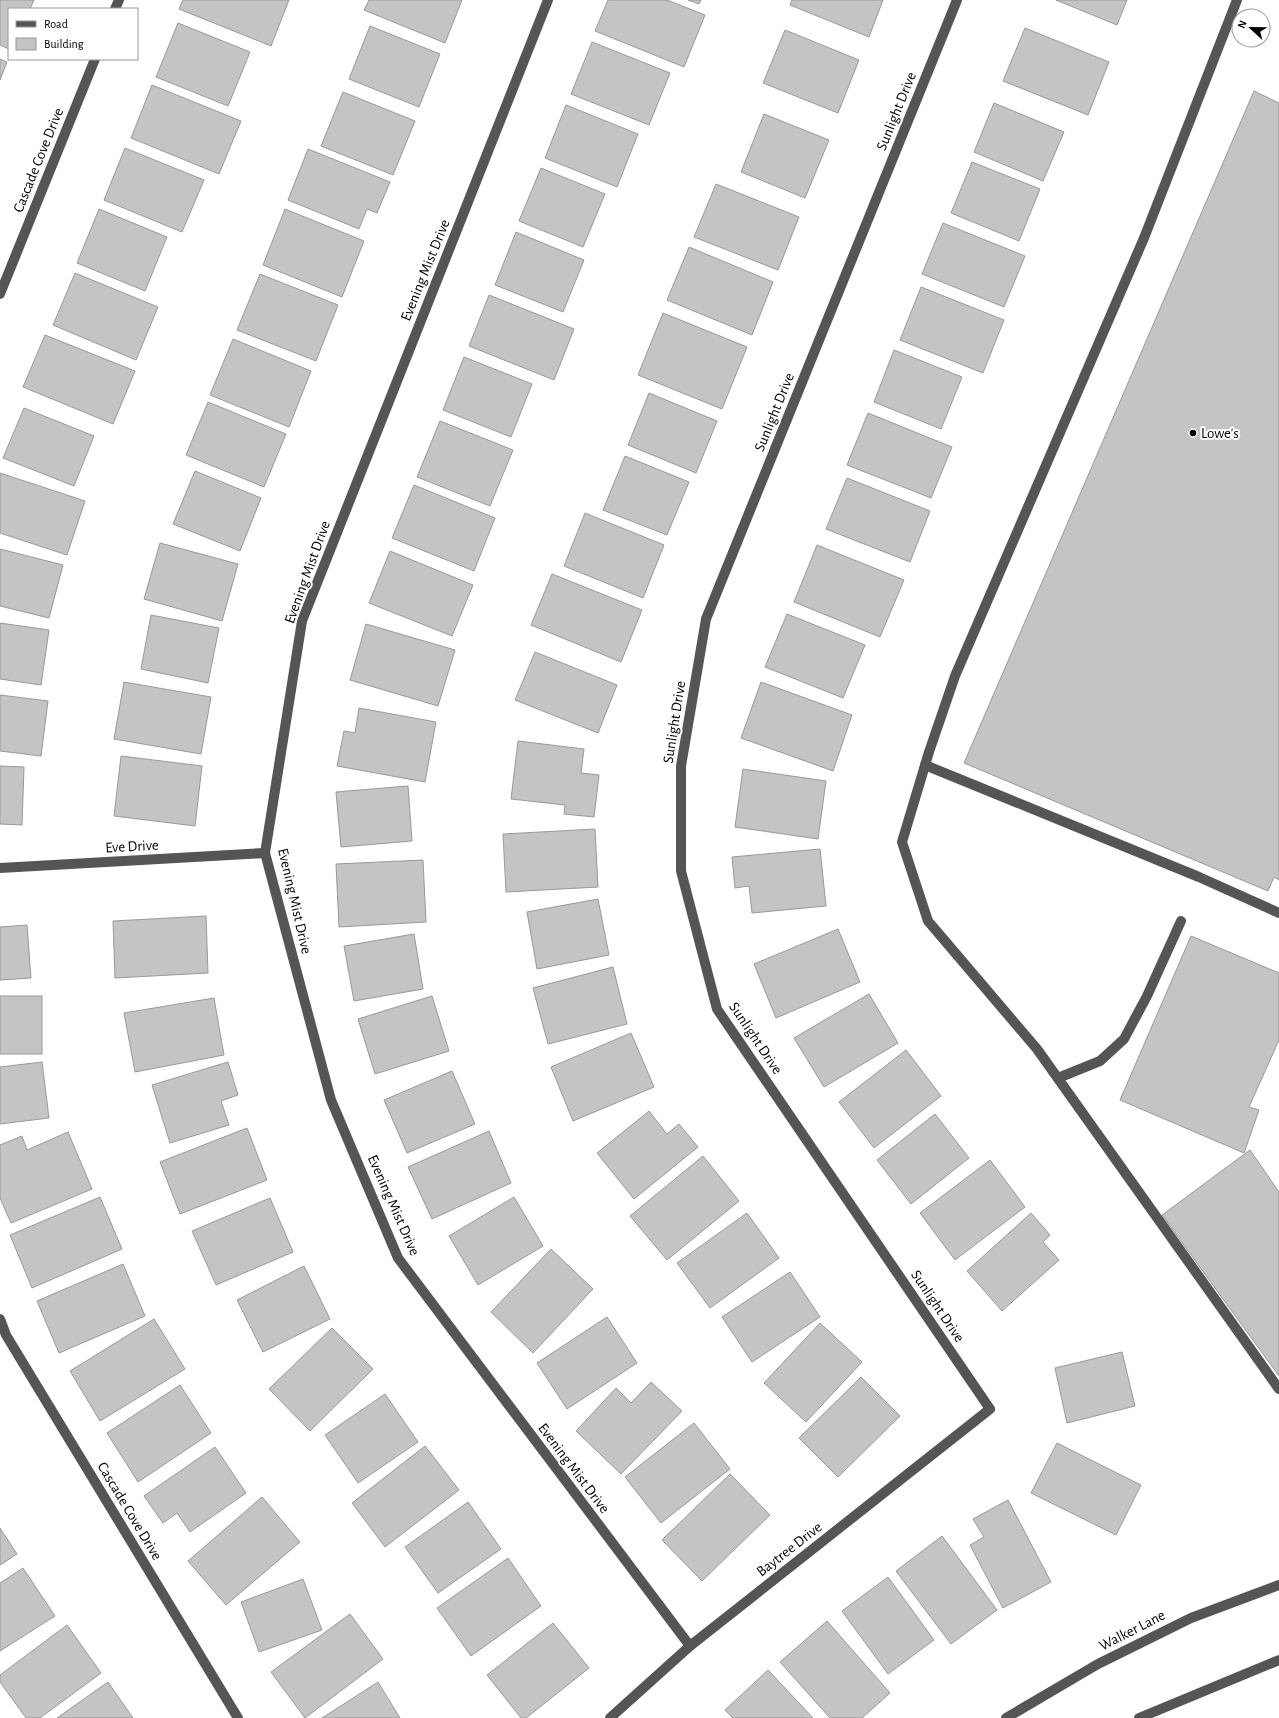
<svg xmlns="http://www.w3.org/2000/svg" width="1279" height="1718" viewBox="0 0 1279 1718" font-family="'Alegreya Sans',sans-serif">
	<style>
		.building { fill: #c4c4c4; stroke: #999 }
		.lines { fill: none; stroke-linecap: round; stroke-linejoin: round }
		.minor { stroke: #555; stroke-width: 10 }
		.poi-dot { fill: #000; stroke: #fff; stroke-width: 1.5 }
		.labels { text-anchor: middle; stroke-width: 4; stroke-linejoin: round; paint-order: stroke }
		.street-label { font-size: 15px; fill: #000; stroke: #fff }
		.poi-label { font-size: 15px; fill: #000; stroke: #fff; text-anchor: start }
	</style>
	<rect width="100%" height="100%" fill="#fff"/>
	<g class="building">
		<path d="M0 0H34L30 9H9V49L0 45Z"/>
		<path d="M183 0H289L271 46 179 9Z"/>
		<path d="M369 0H462L445 43 364 10Z"/>
		<path d="M608 0H667L705 15 684 67 595 31Z"/>
		<path d="M688 0H701L699 4Z"/>
		<path d="M792 0H883L869 37 790 5Z"/>
		<path d="M1056 0H1127L1117 25Z"/>
		<path d="M178 23 250 52 228 106 156 77Z"/>
		<path d="M370 26 440 54 419 107 349 79Z"/>
		<path d="M1025 28 1109 62 1088 115 1003 81Z"/>
		<path d="M785 30 859 60 838 113 763 83Z"/>
		<path d="M592 42 670 73 649 125 571 94Z"/>
		<path d="M0 59 7 62 0 80Z"/>
		<path d="M152 85 241 121 219 174 131 138Z"/>
		<path d="M1254 91 1279 103V880L1274 877 1268 891 964 763Z"/>
		<path d="M343 92 415 121 393 175 321 146Z"/>
		<path d="M994 103 1064 132 1043 181 974 152Z"/>
		<path d="M566 105 638 134 617 187 545 158Z"/>
		<path d="M764 114 829 140 805 198 741 172Z"/>
		<path d="M125 148 204 180 182 232 104 200Z"/>
		<path d="M308 149 390 182 377 213 367 209 359 229 288 200Z"/>
		<path d="M972 162 1040 189 1019 241 951 213Z"/>
		<path d="M541 168 605 194 583 247 519 221Z"/>
		<path d="M716 184 799 217 778 270 694 237Z"/>
		<path d="M99 209 167 237 145 291 77 263Z"/>
		<path d="M285 209 364 241 342 297 263 265Z"/>
		<path d="M943 223 1025 256 1004 307 922 274Z"/>
		<path d="M516 232 584 260 563 312 495 285Z"/>
		<path d="M689 247 773 282 752 335 667 300Z"/>
		<path d="M75 273 158 307 136 360 53 325Z"/>
		<path d="M260 274 338 305 316 361 237 330Z"/>
		<path d="M921 287 1004 320 983 373 900 340Z"/>
		<path d="M489 295 574 329 554 380 469 346Z"/>
		<path d="M663 313 747 347 722 409 638 375Z"/>
		<path d="M45 335 135 371 113 424 23 387Z"/>
		<path d="M233 339 311 371 289 427 210 395Z"/>
		<path d="M894 350 962 377 941 429 874 402Z"/>
		<path d="M464 357 532 384 511 437 443 410Z"/>
		<path d="M649 393 717 421 696 473 628 445Z"/>
		<path d="M208 402 286 434 264 487 186 455Z"/>
		<path d="M24 408 94 436 74 486 3 458Z"/>
		<path d="M868 413 952 447 931 498 847 465Z"/>
		<path d="M440 421 513 450 490 506 417 477Z"/>
		<path d="M625 456 689 482 667 535 603 510Z"/>
		<path d="M195 471 261 498 240 551 173 524Z"/>
		<path d="M0 473 85 501 67 555 0 533Z"/>
		<path d="M847 478 930 511 910 562 826 529Z"/>
		<path d="M414 485 495 518 474 571 392 538Z"/>
		<path d="M585 513 664 545 643 598 564 566Z"/>
		<path d="M160 543 238 564 222 621 144 599Z"/>
		<path d="M817 545 904 580 880 637 794 602Z"/>
		<path d="M0 549 63 565 49 618 0 606Z"/>
		<path d="M390 551 473 585 452 636 369 603Z"/>
		<path d="M552 574 642 610 621 662 531 625Z"/>
		<path d="M787 614 865 645 843 698 765 667Z"/>
		<path d="M151 615 219 628 208 683 141 669Z"/>
		<path d="M0 623 49 630 41 685 0 679Z"/>
		<path d="M366 624 455 650 438 706 350 680Z"/>
		<path d="M535 652 617 685 598 733 515 700Z"/>
		<path d="M124 682 211 697 201 754 114 739Z"/>
		<path d="M761 682 852 715 833 771 741 738Z"/>
		<path d="M0 695 48 701 41 756 0 751Z"/>
		<path d="M359 708 436 722 425 782 337 766 344 731 355 733Z"/>
		<path d="M518 741 584 749 581 773 599 775 594 817 564 814 565 805 511 799Z"/>
		<path d="M121 756 202 766 195 826 114 816Z"/>
		<path d="M0 766 24 767 22 825 0 824Z"/>
		<path d="M743 769 826 781 818 839 735 827Z"/>
		<path d="M408 786 412 841 341 847 336 792Z"/>
		<path d="M595 829 598 887 506 892 503 834Z"/>
		<path d="M820 849 826 906 752 913 749 886 735 888 732 857Z"/>
		<path d="M423 860 426 922 339 927 336 864Z"/>
		<path d="M598 899 609 955 537 969 527 912Z"/>
		<path d="M206 916 208 973 115 978 113 921Z"/>
		<path d="M27 925 31 978 0 980V927Z"/>
		<path d="M838 929 860 982 776 1018 754 964Z"/>
		<path d="M414 934 423 989 354 1001 344 946Z"/>
		<path d="M1191 936 1279 973V1040L1249 1107 1259 1110 1244 1153 1120 1100Z"/>
		<path d="M613 967 627 1024 548 1044 533 988Z"/>
		<path d="M869 994 898 1043 824 1087 794 1038Z"/>
		<rect x="0" y="996" width="42" height="58"/>
		<path d="M432 996 449 1051 375 1074 358 1019Z"/>
		<path d="M214 998 224 1055 135 1072 124 1013Z"/>
		<path d="M631 1033 654 1087 573 1121 551 1067Z"/>
		<path d="M906 1050 941 1096 874 1148 839 1102Z"/>
		<path d="M42 1062 49 1118 0 1124V1067Z"/>
		<path d="M228 1062 238 1095 221 1101 229 1125 170 1143 152 1085Z"/>
		<path d="M452 1071 475 1124 407 1153 384 1100Z"/>
		<path d="M649 1111 667 1134 679 1124 698 1147 634 1199 597 1153Z"/>
		<path d="M935 1114 969 1158 911 1204 877 1160Z"/>
		<path d="M247 1128 267 1180 180 1214 160 1162Z"/>
		<path d="M489 1131 511 1183 432 1219 408 1167Z"/>
		<path d="M68 1132 92 1189 11 1223 0 1198V1145L22 1136 27 1150Z"/>
		<path d="M1250 1150 1279 1192V1376L1162 1215Z"/>
		<path d="M703 1156 739 1201 667 1260 630 1216Z"/>
		<path d="M990 1160 1025 1207 955 1260 920 1213Z"/>
		<path d="M100 1197 122 1249 32 1288 10 1235Z"/>
		<path d="M514 1197 543 1246 478 1285 449 1236Z"/>
		<path d="M270 1198 293 1252 216 1285 192 1231Z"/>
		<path d="M747 1213 779 1258 710 1308 677 1263Z"/>
		<path d="M1031 1213 1050 1235 1043 1242 1059 1260 1002 1311 967 1271Z"/>
		<path d="M551 1249 593 1289 533 1353 491 1312Z"/>
		<path d="M123 1264 145 1316 59 1353 37 1301Z"/>
		<path d="M304 1266 330 1319 263 1352 237 1300Z"/>
		<path d="M790 1272 820 1317 752 1362 722 1317Z"/>
		<path d="M607 1317 637 1363 567 1409 537 1363Z"/>
		<path d="M154 1319 185 1369 100 1421 70 1371Z"/>
		<path d="M820 1323 862 1362 806 1422 764 1383Z"/>
		<path d="M332 1328 373 1369 310 1431 269 1389Z"/>
		<path d="M1122 1352 1135 1406 1067 1423 1055 1368Z"/>
		<path d="M861 1377 900 1416 838 1477 799 1438Z"/>
		<path d="M651 1382 682 1411 621 1474 576 1431 616 1388 631 1403Z"/>
		<path d="M180 1385 211 1433 138 1482 107 1433Z"/>
		<path d="M385 1394 418 1442 358 1483 325 1435Z"/>
		<path d="M694 1423 730 1469 661 1523 625 1477Z"/>
		<path d="M1057 1443 1141 1485 1116 1535 1031 1493Z"/>
		<path d="M425 1446 459 1490 385 1547 352 1503Z"/>
		<path d="M215 1447 246 1493 190 1532 177 1513 163 1523 144 1496Z"/>
		<path d="M730 1474 770 1515 702 1581 662 1540Z"/>
		<path d="M262 1497 300 1542 226 1605 188 1561Z"/>
		<path d="M1008 1500 1051 1582 1003 1608 970 1545 984 1537 973 1519Z"/>
		<path d="M468 1502 501 1549 438 1593 405 1547Z"/>
		<path d="M0 1528 17 1554 0 1565Z"/>
		<path d="M942 1536 997 1610 951 1644 896 1571Z"/>
		<path d="M508 1558 541 1606 471 1656 437 1608Z"/>
		<path d="M23 1568 55 1616 0 1651V1583Z"/>
		<path d="M888 1577 934 1640 888 1674 842 1611Z"/>
		<path d="M303 1579 322 1630 259 1652 241 1602Z"/>
		<path d="M350 1614 383 1659 305 1718 271 1672Z"/>
		<path d="M827 1621 890 1693 862 1718H830L780 1662Z"/>
		<path d="M553 1623 589 1668 526 1718H521L487 1675Z"/>
		<path d="M67 1625 101 1673 40 1718H26L0 1682V1675Z"/>
		<path d="M768 1670 813 1718H733L725 1710Z"/>
		<path d="M108 1682 133 1718H57Z"/>
		<path d="M378 1682 400 1718H322Z"/>
	</g>
	<g class="lines">
		<g class="minor">
			<path d="M548 0 302 621 265 853 331 1100 398 1258 690 1646"/>
			<path d="M1237 0 1144 238 955 676 929 752 902 842 928 921 1037 1049 1279 1389"/>
			<path d="M115 9 119 0"/>
			<path d="M0 294 95 59"/>
			<path d="M925 765 1199 877 1279 913"/>
			<path d="M0 868 265 853"/>
			<path d="M1058 1078 1100 1061 1124 1039 1147 996 1181 921"/>
			<path d="M0 1319 6 1335 238 1718"/>
			<path d="M610 1718 690 1646 990 1409 717 1009 681 871V766L706 619 957 0"/>
			<path d="M1006 1718 1098 1664 1191 1618 1279 1585"/>
			<path d="M1139 1718 1279 1660"/>
		</g>
	</g>
	<circle class="poi-dot" cx="1193" cy="433" r="4"/>
	<g class="labels">
		<g class="street-label">
			<text transform="translate(896 111) rotate(-68)" y="5">Sunlight Drive</text>
			<text transform="translate(38 160) rotate(-68)" y="5">Cascade Cove Drive</text>
			<text transform="translate(425 270) rotate(-68)" y="5">Evening Mist Drive</text>
			<text transform="translate(774 412) rotate(-68)" y="5">Sunlight Drive</text>
			<text transform="translate(307 572) rotate(-70)" y="5">Evening Mist Drive</text>
			<text transform="translate(674 722) rotate(-81)" y="5">Sunlight Drive</text>
			<text transform="translate(132 846) rotate(-3)" y="5">Eve Drive</text>
			<text transform="translate(295 901) rotate(77)" y="5">Evening Mist Drive</text>
			<text transform="translate(756 1038) rotate(56)" y="5">Sunlight Drive</text>
			<text transform="translate(394 1205) rotate(66)" y="5">Evening Mist Drive</text>
			<text transform="translate(938 1306) rotate(56)" y="5">Sunlight Drive</text>
			<text transform="translate(574 1468) rotate(53)" y="5">Evening Mist Drive</text>
			<text transform="translate(130 1511) rotate(59)" y="5">Cascade Cove Drive</text>
			<text transform="translate(789 1549) rotate(-38)" y="5">Baytree Drive</text>
			<text transform="translate(1132 1630) rotate(-27)" y="5">Walker Lane</text>
		</g>
		<g class="poi-label">
			<text x="1201" y="438">Lowe's</text>
		</g>
	</g>
	<rect x="8" y="8" width="130" height="52" fill="#ffffff" stroke="#999999"/>
	<rect x="16" y="21" width="20" height="6" fill="#555555" stroke="#999999"/>
	<text x="44" y="28" font-size="12" fill="#000000">Road</text>
	<rect x="16" y="38" width="20" height="12" fill="#c4c4c4" stroke="#999999"/>
	<text x="44" y="48" font-size="12" fill="#000000">Building</text>
	<g transform="translate(1251 28) rotate(292)"><circle r="19" fill="#ffffff" stroke="#999999"/>
	<path d="M0-3L7 15L0 10L-7 15Z" fill="#000000"/>
	<text y="-6" font-size="11" font-weight="bold" text-anchor="middle" fill="#000000">N</text>
	</g>
</svg>
